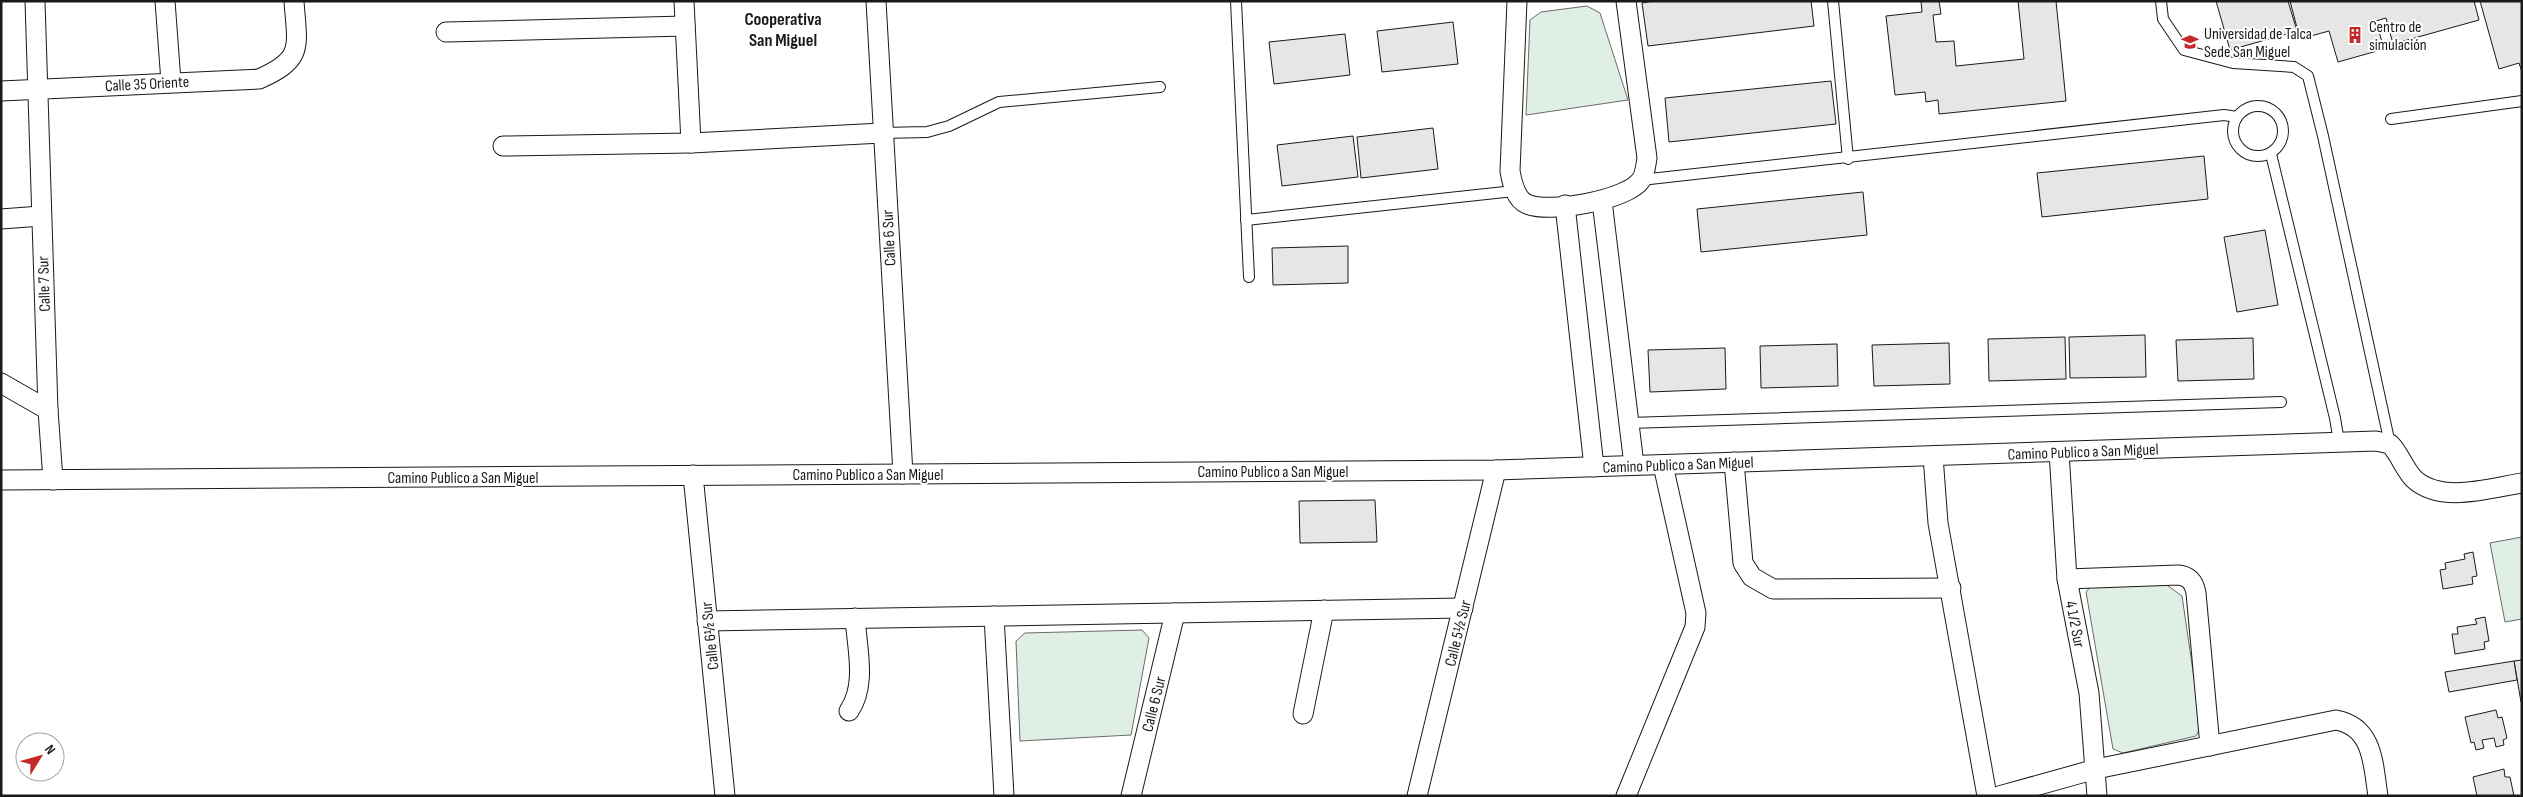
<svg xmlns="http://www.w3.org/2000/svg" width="2523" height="797" viewBox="0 0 2523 797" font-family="'Sofia Sans Condensed',sans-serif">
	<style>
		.green { fill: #e0efe3; stroke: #6a6a6a }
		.building { fill: #e6e6e6; stroke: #1a1a1a }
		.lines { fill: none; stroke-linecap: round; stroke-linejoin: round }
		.service-casing { stroke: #1a1a1a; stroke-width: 12 }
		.minor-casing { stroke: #1a1a1a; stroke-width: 21 }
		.service { stroke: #fff; stroke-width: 10 }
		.minor { stroke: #fff; stroke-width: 19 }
		.labels { text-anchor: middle; stroke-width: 4; stroke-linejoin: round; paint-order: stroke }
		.poi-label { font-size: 16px; fill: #1a1a1a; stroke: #fff; text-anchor: start }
		.street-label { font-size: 16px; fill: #1a1a1a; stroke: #fff }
		.neighbourhood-label { font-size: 18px; font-weight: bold; fill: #1a1a1a; stroke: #fff }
	</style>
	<rect width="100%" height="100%" fill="#fff"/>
	<g class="green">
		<path d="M1587 6 1600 13 1628 100 1526 115 1530 20 1541 12Z"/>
		<path d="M2522 537V619L2505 622 2490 543Z"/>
		<path d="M2092 585H2167L2182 596 2201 726 2196 736 2123 753 2113 749 2086 592Z"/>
		<path d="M1142 630 1149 638 1131 735 1020 741 1016 641 1025 633Z"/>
	</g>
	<g class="building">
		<path d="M1653 1H1811L1814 26 1648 46 1642 3Z"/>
		<path d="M1921 1H1939L1941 14 1933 15 1936 42 1954 41 1956 66 2024 59 2018 1H2056L2066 101 1939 114 1938 100 1926 102 1925 92 1895 95 1886 16 1922 12Z"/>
		<path d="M2216 1H2288L2297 31 2230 50Z"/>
		<path d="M2290 1H2474L2479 20 2393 44 2386 18 2376 21 2384 49 2338 62 2329 31 2300 39Z"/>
		<path d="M2480 1H2522V72L2519 63 2499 69Z"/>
		<path d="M1453 22 1458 64 1382 72 1377 31Z"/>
		<path d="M1345 34 1350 75 1274 84 1269 42Z"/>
		<path d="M1831 81 1836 124 1669 142 1665 98Z"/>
		<path d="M1433 128 1438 169 1361 178 1357 137Z"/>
		<path d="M1353 136 1358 177 1282 186 1277 145Z"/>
		<path d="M2204 156 2208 199 2042 217 2037 173Z"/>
		<path d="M1863 192 1867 235 1701 252 1697 209Z"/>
		<path d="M2265 230 2278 305 2237 312 2224 237Z"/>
		<path d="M1348 246V283L1273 285 1272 248Z"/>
		<path d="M2145 335 2146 377 2070 378 2069 337Z"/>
		<path d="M2065 337 2066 379 1989 381 1988 339Z"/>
		<path d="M2253 338 2254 379 2178 381 2176 340Z"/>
		<path d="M1949 343 1950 384 1874 386 1872 345Z"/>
		<path d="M1837 344 1838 386 1761 388 1760 346Z"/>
		<path d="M1725 348 1726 389 1650 392 1648 350Z"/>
		<path d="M1375 500 1377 542 1300 543 1299 501Z"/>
		<path d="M2473 552 2477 576 2472 577 2473 584 2443 589 2440 570 2446 569 2445 563 2465 559 2464 554Z"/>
		<path d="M2485 617 2489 641 2484 642 2485 649 2455 654 2452 634H2458L2457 627 2477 624 2475 619Z"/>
		<path d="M2522 660V702H2521L2514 661Z"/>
		<path d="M2514 661 2517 680 2449 692 2445 672Z"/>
		<path d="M2496 710 2498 718 2502 717 2507 738 2503 740 2504 745 2496 747 2494 738 2482 740 2484 748 2476 750 2474 742 2471 743 2465 717Z"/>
		<path d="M2504 769 2505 777H2510L2514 796H2477L2473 777Z"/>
	</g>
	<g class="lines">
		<g class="service-casing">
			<g id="service">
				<path d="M1236 1 1249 277"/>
				<path d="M1833 1 1848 159"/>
				<path d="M2161 1 2163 19 2184 50 2233 63 2294 67 2308 76 2323 136 2390 444"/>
				<circle cx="2258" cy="131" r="25"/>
				<path d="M2391 119 2522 101"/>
				<path d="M882 133 927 132 949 126 999 102 1160 87"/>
				<path d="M2271 154 2335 418 2339 442"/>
				<path d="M1641 180 2224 115 2237 117"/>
				<path d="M1246 220 1514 191"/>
				<path d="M1629 423 2281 402"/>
			</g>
		</g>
		<g class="minor-casing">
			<g id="minor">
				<path d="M35 1 48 410 53 480"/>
				<path d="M165 1 171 82"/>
				<path d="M684 1 691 143"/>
				<path d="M876 1 903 474"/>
				<path d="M1517 1 1510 171C1512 182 1515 199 1527 204 1548 214 1628 200 1641 180 1645 175 1646 164 1647 158L1626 1"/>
				<path d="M446 32 685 26"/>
				<path d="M1 91 259 79C305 59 297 46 294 1"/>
				<path d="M503 146 691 143 882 133"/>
				<path d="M1602 201 1634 465"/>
				<path d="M1565 205 1594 467"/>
				<path d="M1 219 41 216"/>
				<path d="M1 383 48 410"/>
				<path d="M2059 452 2067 579 2089 693 2097 796"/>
				<path d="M1933 456 1938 523 1987 796"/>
				<path d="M1734 462 1743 563 1752 577 1773 589 1951 588"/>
				<path d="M693 475 725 796"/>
				<path d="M1 480 1496 470 2376 441 2390 444C2400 454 2404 469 2414 479 2441 504 2490 488 2522 483"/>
				<path d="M2067 579 2178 575C2189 576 2194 582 2196 593L2210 746"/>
				<path d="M994 616 1004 796"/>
				<path d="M707 621 1463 608"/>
				<path d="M849 711C867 685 857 648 855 618"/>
				<path d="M1303 714 1324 610"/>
				<path d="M1131 796 1175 613"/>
				<path d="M1417 796 1496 470"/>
				<path d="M1626 796 1695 627 1696 613 1663 465"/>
				<path d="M1999 796 2096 769 2336 720C2374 727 2373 765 2378 796"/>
			</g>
		</g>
		<use href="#service" class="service"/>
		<use href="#minor" class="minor"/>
	</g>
	<defs>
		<g id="building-bare" transform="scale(1.35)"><path d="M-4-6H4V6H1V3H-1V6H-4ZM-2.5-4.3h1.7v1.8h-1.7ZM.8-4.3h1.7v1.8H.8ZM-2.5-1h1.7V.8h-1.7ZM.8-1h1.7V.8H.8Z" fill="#c62828" stroke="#fff" stroke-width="2.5" paint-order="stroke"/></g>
		<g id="university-bare" transform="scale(1.35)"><path d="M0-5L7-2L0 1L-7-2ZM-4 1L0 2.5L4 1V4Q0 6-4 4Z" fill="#c62828" stroke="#fff" stroke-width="2.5" paint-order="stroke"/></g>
	</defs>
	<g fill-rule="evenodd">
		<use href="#building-bare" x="2355" y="35"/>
		<use href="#university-bare" x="2190" y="42"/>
	</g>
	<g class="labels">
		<g class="poi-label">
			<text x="2369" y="32">Centro de<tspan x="2369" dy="18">simulación</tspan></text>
			<text x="2204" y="39">Universidad de Talca<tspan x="2204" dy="18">Sede San Miguel</tspan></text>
		</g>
		<g class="street-label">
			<text transform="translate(147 83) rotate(-3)" y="6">Calle 35 Oriente</text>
			<text transform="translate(888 238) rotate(-93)" y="6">Calle 6 Sur</text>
			<text transform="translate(43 284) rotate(-92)" y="6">Calle 7 Sur</text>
			<text transform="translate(2083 451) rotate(-2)" y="6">Camino Publico a San Miguel</text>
			<text transform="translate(1678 464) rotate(-2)" y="6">Camino Publico a San Miguel</text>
			<text x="1273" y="477">Camino Publico a San Miguel</text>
			<text x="868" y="480">Camino Publico a San Miguel</text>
			<text x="463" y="483">Camino Publico a San Miguel</text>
			<text transform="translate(2076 624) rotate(79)" y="6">4 1/2 Sur</text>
			<text transform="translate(1457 633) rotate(-76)" y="6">Calle 5½ Sur</text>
			<text transform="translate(709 636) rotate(-96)" y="6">Calle 6½ Sur</text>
			<text transform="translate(1153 704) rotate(-76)" y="6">Calle 6 Sur</text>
		</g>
		<g class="neighbourhood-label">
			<text x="783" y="25">Cooperativa<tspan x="783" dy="21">San Miguel</tspan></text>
		</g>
	</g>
	<rect width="2523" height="797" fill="none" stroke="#1a1a1a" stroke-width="5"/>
	<g transform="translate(40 757) rotate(53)"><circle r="24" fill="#ffffff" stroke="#a3a3a3"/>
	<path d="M0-4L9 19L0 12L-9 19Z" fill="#c62828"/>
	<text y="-8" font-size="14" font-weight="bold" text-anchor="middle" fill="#1a1a1a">N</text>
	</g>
</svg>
